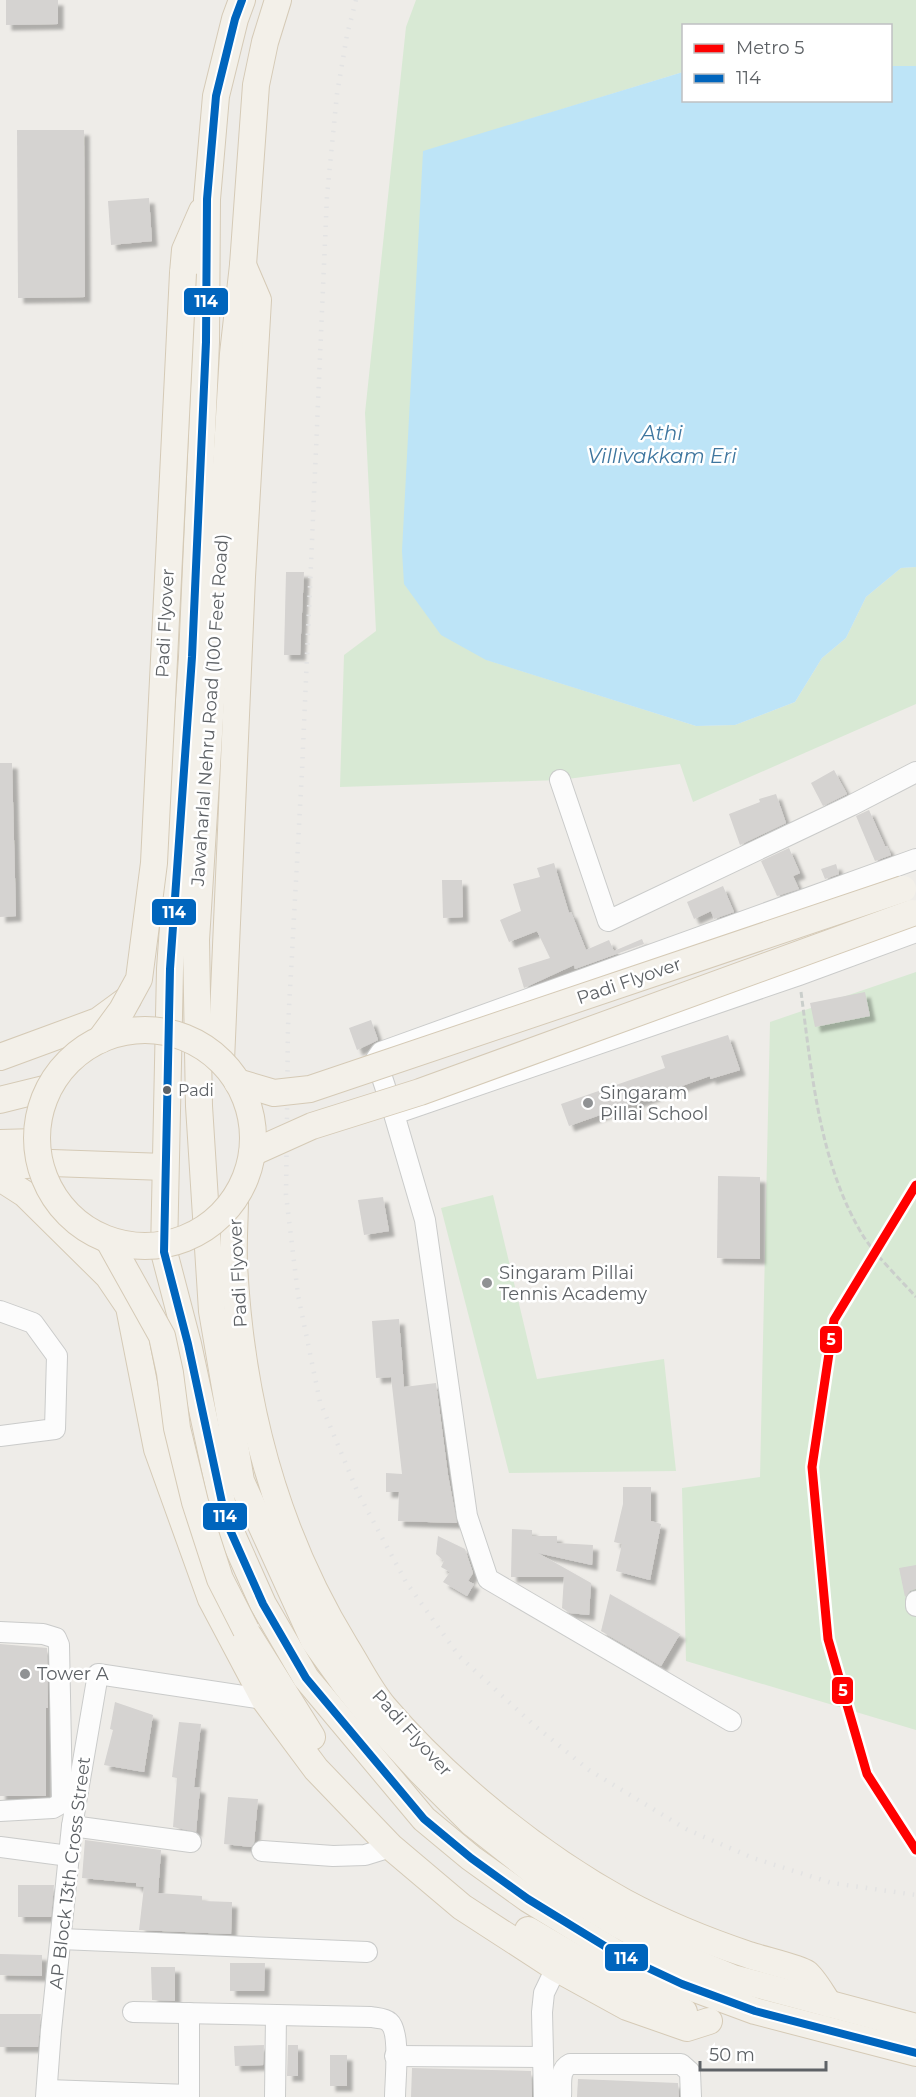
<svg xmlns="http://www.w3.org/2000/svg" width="916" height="2097" viewBox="0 0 916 2097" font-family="Montserrat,sans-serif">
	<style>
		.green { fill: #d8e9d4 }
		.water { fill: #bde4f7 }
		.building { fill: #d5d3d1; filter: url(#shadow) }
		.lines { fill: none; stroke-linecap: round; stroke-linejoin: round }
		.minor-casing { stroke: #cacbca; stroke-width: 22 }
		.major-casing { stroke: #d5cab6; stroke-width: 28 }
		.path { stroke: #cacecb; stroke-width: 3; stroke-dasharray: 6 3; stroke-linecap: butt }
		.minor { stroke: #fcfcfc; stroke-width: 20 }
		.major { stroke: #f3f0e9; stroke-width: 26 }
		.rail { stroke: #e3e3e3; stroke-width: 4.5; stroke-dasharray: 1.5 8; stroke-linecap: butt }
		.major-bridge-casing { stroke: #d5cab6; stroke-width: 28; stroke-linecap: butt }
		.major-bridge { stroke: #f3f0e9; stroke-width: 26 }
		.bus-1-casing { stroke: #fff; stroke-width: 12 }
		.bus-1 { stroke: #0065bd; stroke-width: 8 }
		.metro-1-casing { stroke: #fff; stroke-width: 14 }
		.metro-1 { stroke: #f00; stroke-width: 9 }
		.bus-dot { fill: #5e6266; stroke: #fff; stroke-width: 2 }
		.poi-dot { fill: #909294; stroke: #fff; stroke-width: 2 }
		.labels { text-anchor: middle; stroke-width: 5; stroke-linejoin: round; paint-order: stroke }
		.bus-label { font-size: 16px; fill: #5e6266; stroke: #fff; text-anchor: start }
		.street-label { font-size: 18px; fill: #5e6266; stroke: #fff }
		.poi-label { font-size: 18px; fill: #5e6266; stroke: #fff; text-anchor: start }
		.water-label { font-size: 20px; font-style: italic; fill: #3e769f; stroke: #fff }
		.line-badge { stroke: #fff; stroke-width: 2 }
		.badge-label { font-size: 16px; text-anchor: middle; font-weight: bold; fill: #fff }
	</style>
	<defs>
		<filter id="shadow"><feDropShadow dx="5.5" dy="5.5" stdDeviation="1.5" flood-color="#0004"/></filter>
	</defs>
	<rect width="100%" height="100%" fill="#eeece8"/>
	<g class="green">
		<path d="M416 0H916V66H891L890 26H684L683 72 423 152 487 660 696 726 735 725 795 702 822 658 846 638 866 597 901 568 916 567V704L693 802 680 764 560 780 340 787 344 655 376 631 365 413 406 27Z"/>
		<path d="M916 972V1730L686 1661 682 1488 760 1477 770 1022Z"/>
		<path d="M493 1195 537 1379 664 1359 676 1471 509 1473 441 1208Z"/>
	</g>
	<path class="water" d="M891 66H916V567L901 568 866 597 846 638 822 658 795 702 735 725 696 726 486 660 441 635 404 584 402 551 423 151 683 72 684 100H890Z"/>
	<g class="building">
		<path d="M6 0H58V24L6 25Z"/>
		<path d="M17 130H84L85 297 18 298Z"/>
		<path d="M149 198 152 241 111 245 108 201Z"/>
		<path d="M286 572H304L300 655H284Z"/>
		<path d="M0 763H12L16 916 0 917Z"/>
		<path d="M834 770 847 794 823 806 811 783Z"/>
		<path d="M776 794 786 823 740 845 729 814 760 802 759 799Z"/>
		<path d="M869 810 885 846H887L891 855 875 861 856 816Z"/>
		<path d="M789 848 800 873 793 876 799 889 777 896 761 861Z"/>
		<path d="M554 863 569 913 571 912 586 950 609 940 614 951 642 939 644 944 575 969 574 965 524 988 518 968 550 958 537 931 509 942 500 920 521 911 513 884 540 877 537 868Z"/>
		<path d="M836 864 839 874 825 879 821 869Z"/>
		<path d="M442 880H462L463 917 443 918Z"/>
		<path d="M723 886 734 912 714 919 711 911 694 919 687 902Z"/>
		<path d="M865 992 870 1016 815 1027 810 1003Z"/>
		<path d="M371 1020 378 1040 357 1050 349 1028Z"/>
		<path d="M728 1035 740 1070 710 1079V1076L569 1126 561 1104 665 1068 661 1056Z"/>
		<path d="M718 1176 760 1177V1259L717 1258Z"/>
		<path d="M383 1197 389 1231 364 1235 358 1200Z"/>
		<path d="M399 1319 404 1387 436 1383 448 1475 457 1523 398 1521 399 1492H386V1473L402 1474 391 1377 376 1378 372 1321Z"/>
		<path d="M623 1487H651V1521L661 1524 650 1580 616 1571 622 1544 614 1542 623 1504Z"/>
		<path d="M512 1529 532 1530V1536H557V1543L593 1545 592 1565 538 1553 591 1583 589 1615 570 1613 562 1608 564 1577H511Z"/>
		<path d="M438 1536 465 1549 473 1573 468 1581 474 1584 467 1596 443 1582 450 1572 441 1567 444 1561 436 1554Z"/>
		<path d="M916 1565V1589L910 1591 905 1597 899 1568Z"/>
		<path d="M610 1594 680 1634 661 1666 601 1631Z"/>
		<path d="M0 1644 47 1648 48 1708H46V1796H0Z"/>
		<path d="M115 1702 153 1715 144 1772 104 1765 113 1730 110 1729Z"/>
		<path d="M179 1722 201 1724 194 1787 200 1788 196 1832 173 1827 177 1778 172 1777Z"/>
		<path d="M228 1797 258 1799 254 1843 251 1847 224 1844Z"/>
		<path d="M85 1840 161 1850 158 1893 202 1896V1901L232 1902 231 1934 139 1930 144 1887 136 1886V1883L82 1878Z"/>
		<path d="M18 1885H54L51 1917H18Z"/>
		<path d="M0 1954 42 1955V1976L0 1975Z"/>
		<path d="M230 1963H265L264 1991H230Z"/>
		<path d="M151 1967H175V2001L152 2000Z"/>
		<path d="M0 2014H41L38 2047H0Z"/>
		<path d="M264 2045 263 2065 235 2066 234 2046Z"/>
		<path d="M288 2045H298V2076H287Z"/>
		<rect x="330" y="2055" width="17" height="31"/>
		<path d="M412 2068 531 2071 532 2097H411Z"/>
		<path d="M578 2079 678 2083 679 2097H577Z"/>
	</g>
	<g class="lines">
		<g class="minor-casing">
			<g id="minor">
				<path d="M560 780 608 921 852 805 916 772"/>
				<path d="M916 859 381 1052 376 1059 394 1114 799 975 916 932"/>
				<path d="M394 1114 425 1220 467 1516 488 1579 731 1721"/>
				<path d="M0 1311 33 1323 57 1356 55 1429 0 1436"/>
				<path d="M916 1601V1606"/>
				<path d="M0 1632 43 1634 56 1638 59 1645 62 1798 60 1804 53 1808 0 1811"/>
				<path d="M72 1826 191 1842"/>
				<path d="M0 1847 69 1856"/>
				<path d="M262 1851 333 1856 365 1855 391 1847"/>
				<path d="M61 1939 367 1952"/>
				<path d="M133 2012 371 2017C376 2018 385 2018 389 2022 401 2032 395 2081 395 2097"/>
				<path d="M189 2013V2097"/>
				<path d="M395 2056 543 2057"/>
				<path d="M47 2090 189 2095"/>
				<path d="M46 2097 51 2030 72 1826 98 1674 264 1699"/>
				<path d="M275 2097 276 2015"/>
				<path d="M544 2097 542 2012 544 1993 556 1968"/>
				<path d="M561 2097C562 2085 558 2070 570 2064H681L690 2072 691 2097"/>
			</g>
		</g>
		<g class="major-casing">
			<g id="major">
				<path d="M242 0 235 19 216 96 207 199 206 342 192 657 170 969 164 1252 188 1344 226 1521 263 1604 306 1678 424 1819 471 1858 528 1899 616 1953 682 1984 755 2011 916 2053"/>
				<path d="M278 0 265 42 256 85 243 265 233 354 196 940 199 1106 212 1311 241 1481 314 1641 345 1684 376 1723 420 1771 472 1823 543 1879 621 1926 670 1952 733 1978 916 2027"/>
				<path d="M183 273 185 250 202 211"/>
				<path d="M0 1057 98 1021 128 999"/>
				<path d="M221 1061 242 577 258 300 243 265"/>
				<path d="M0 1100 48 1088"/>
				<path d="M0 1143 36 1142"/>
				<path d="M0 1167 52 1163 165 1167"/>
				<path d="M0 1178 25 1194 108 1276 129 1307 157 1449 211 1599 264 1699 316 1769 391 1847 462 1907 556 1968 627 2007 687 2028 709 2021"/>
				<path d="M235 1198C235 1220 233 1242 234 1264 241 1400 274 1530 346 1647 358 1666 369 1689 384 1707 447 1781 538 1855 624 1902 663 1923 707 1941 749 1955 760 1959 799 1968 806 1973 814 1979 823 1996 829 2004"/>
				<path d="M249 1636 312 1737"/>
				<path d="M528 1930 598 1971 684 2012"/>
			</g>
		</g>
		<path class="path" d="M801 992C812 1074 819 1162 862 1234 873 1253 900 1279 916 1297"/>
		<use href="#minor" class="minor"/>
		<use href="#major" class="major"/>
		<path class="rail" d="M356 0 347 35 337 94 327 196 302 771 288 1027 286 1195 298 1295 320 1402 358 1493 406 1582 459 1656 535 1726 589 1770 686 1829 753 1858 832 1883 916 1895"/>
		<g class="major-bridge-casing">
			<g id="major-bridge">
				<circle cx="145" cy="1138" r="108"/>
				<path d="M100 1040 122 1010 139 979 154 863 183 273"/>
				<path d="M237 1082 274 1093 310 1089 903 889"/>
				<path d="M252 1153 312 1126 420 1092 912 913"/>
				<path d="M109 1241 162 1336 170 1373 177 1428 195 1502 220 1579 246 1630"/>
			</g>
		</g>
		<use href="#major-bridge" class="major-bridge"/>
		<g class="bus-1-casing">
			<path id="bus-1" d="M242 0 235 19 216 96 207 199 206 342 192 657 170 969 164 1252 188 1344 226 1521 263 1604 306 1678 424 1819 471 1858 528 1899 616 1953 682 1984 755 2011 916 2053"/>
		</g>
		<use href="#bus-1" class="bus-1"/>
		<g class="metro-1-casing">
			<path id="metro-1" d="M916 1185 834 1320 812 1467 828 1639 867 1774 916 1850"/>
		</g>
		<use href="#metro-1" class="metro-1"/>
	</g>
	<circle class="bus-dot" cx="167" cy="1090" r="5"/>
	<g class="poi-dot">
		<circle cx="588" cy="1103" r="6"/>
		<circle cx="487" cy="1283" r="6"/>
		<circle cx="25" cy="1674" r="6"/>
	</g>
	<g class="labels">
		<g class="bus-label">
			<text x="178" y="1096">Padi</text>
		</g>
		<g class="street-label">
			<text transform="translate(165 623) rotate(-87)" y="6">Padi Flyover</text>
			<text transform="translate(210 710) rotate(-86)" y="6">Jawaharlal Nehru Road (100 Feet Road)</text>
			<text transform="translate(629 981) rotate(-19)" y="6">Padi Flyover</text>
			<text transform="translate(238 1273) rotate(-93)" y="6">Padi Flyover</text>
			<text transform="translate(412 1733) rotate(48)" y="6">Padi Flyover</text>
			<text transform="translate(70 1873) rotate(-83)" y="6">AP Block 13th Cross Street</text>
		</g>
		<g class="poi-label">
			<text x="600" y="1099">Singaram<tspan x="600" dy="21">Pillai School</tspan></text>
			<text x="499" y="1279">Singaram Pillai<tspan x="499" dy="21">Tennis Academy</tspan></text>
			<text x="37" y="1680">Tower A</text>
		</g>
		<g class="water-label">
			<text x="662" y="440">Athi<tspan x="662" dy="23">Villivakkam Eri</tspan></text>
		</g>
	</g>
	<g class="line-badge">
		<rect x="183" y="287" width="46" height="29" rx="6" fill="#0065bd"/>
		<rect x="151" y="898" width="46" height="28" rx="6" fill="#0065bd"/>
		<rect x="819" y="1325" width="24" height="29" rx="6" fill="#f00"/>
		<rect x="202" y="1502" width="46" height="29" rx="6" fill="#0065bd"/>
		<rect x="831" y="1676" width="23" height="29" rx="6" fill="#f00"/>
		<rect x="604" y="1943" width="45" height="29" rx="6" fill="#0065bd"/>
	</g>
	<g class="badge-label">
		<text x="206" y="307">114</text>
		<text x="174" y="918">114</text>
		<text x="831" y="1345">5</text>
		<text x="225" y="1522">114</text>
		<text x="843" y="1696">5</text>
		<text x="626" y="1964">114</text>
	</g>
	<rect x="682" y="24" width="210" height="78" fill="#ffffff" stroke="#bfc0c2" stroke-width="1.5"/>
	<rect x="694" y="44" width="30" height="9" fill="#ff0000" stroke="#bfc0c2" stroke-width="1.5"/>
	<text x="736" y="54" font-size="18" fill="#5e6266">Metro 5</text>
	<rect x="694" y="74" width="30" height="9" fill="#0065bd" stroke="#bfc0c2" stroke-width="1.5"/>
	<text x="736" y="84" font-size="18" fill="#5e6266">114</text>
	<path d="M700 2061v9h126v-9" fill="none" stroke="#5e6266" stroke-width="3"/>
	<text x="709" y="2061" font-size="18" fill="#5e6266" stroke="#ffffff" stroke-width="4.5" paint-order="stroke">50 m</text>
</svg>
